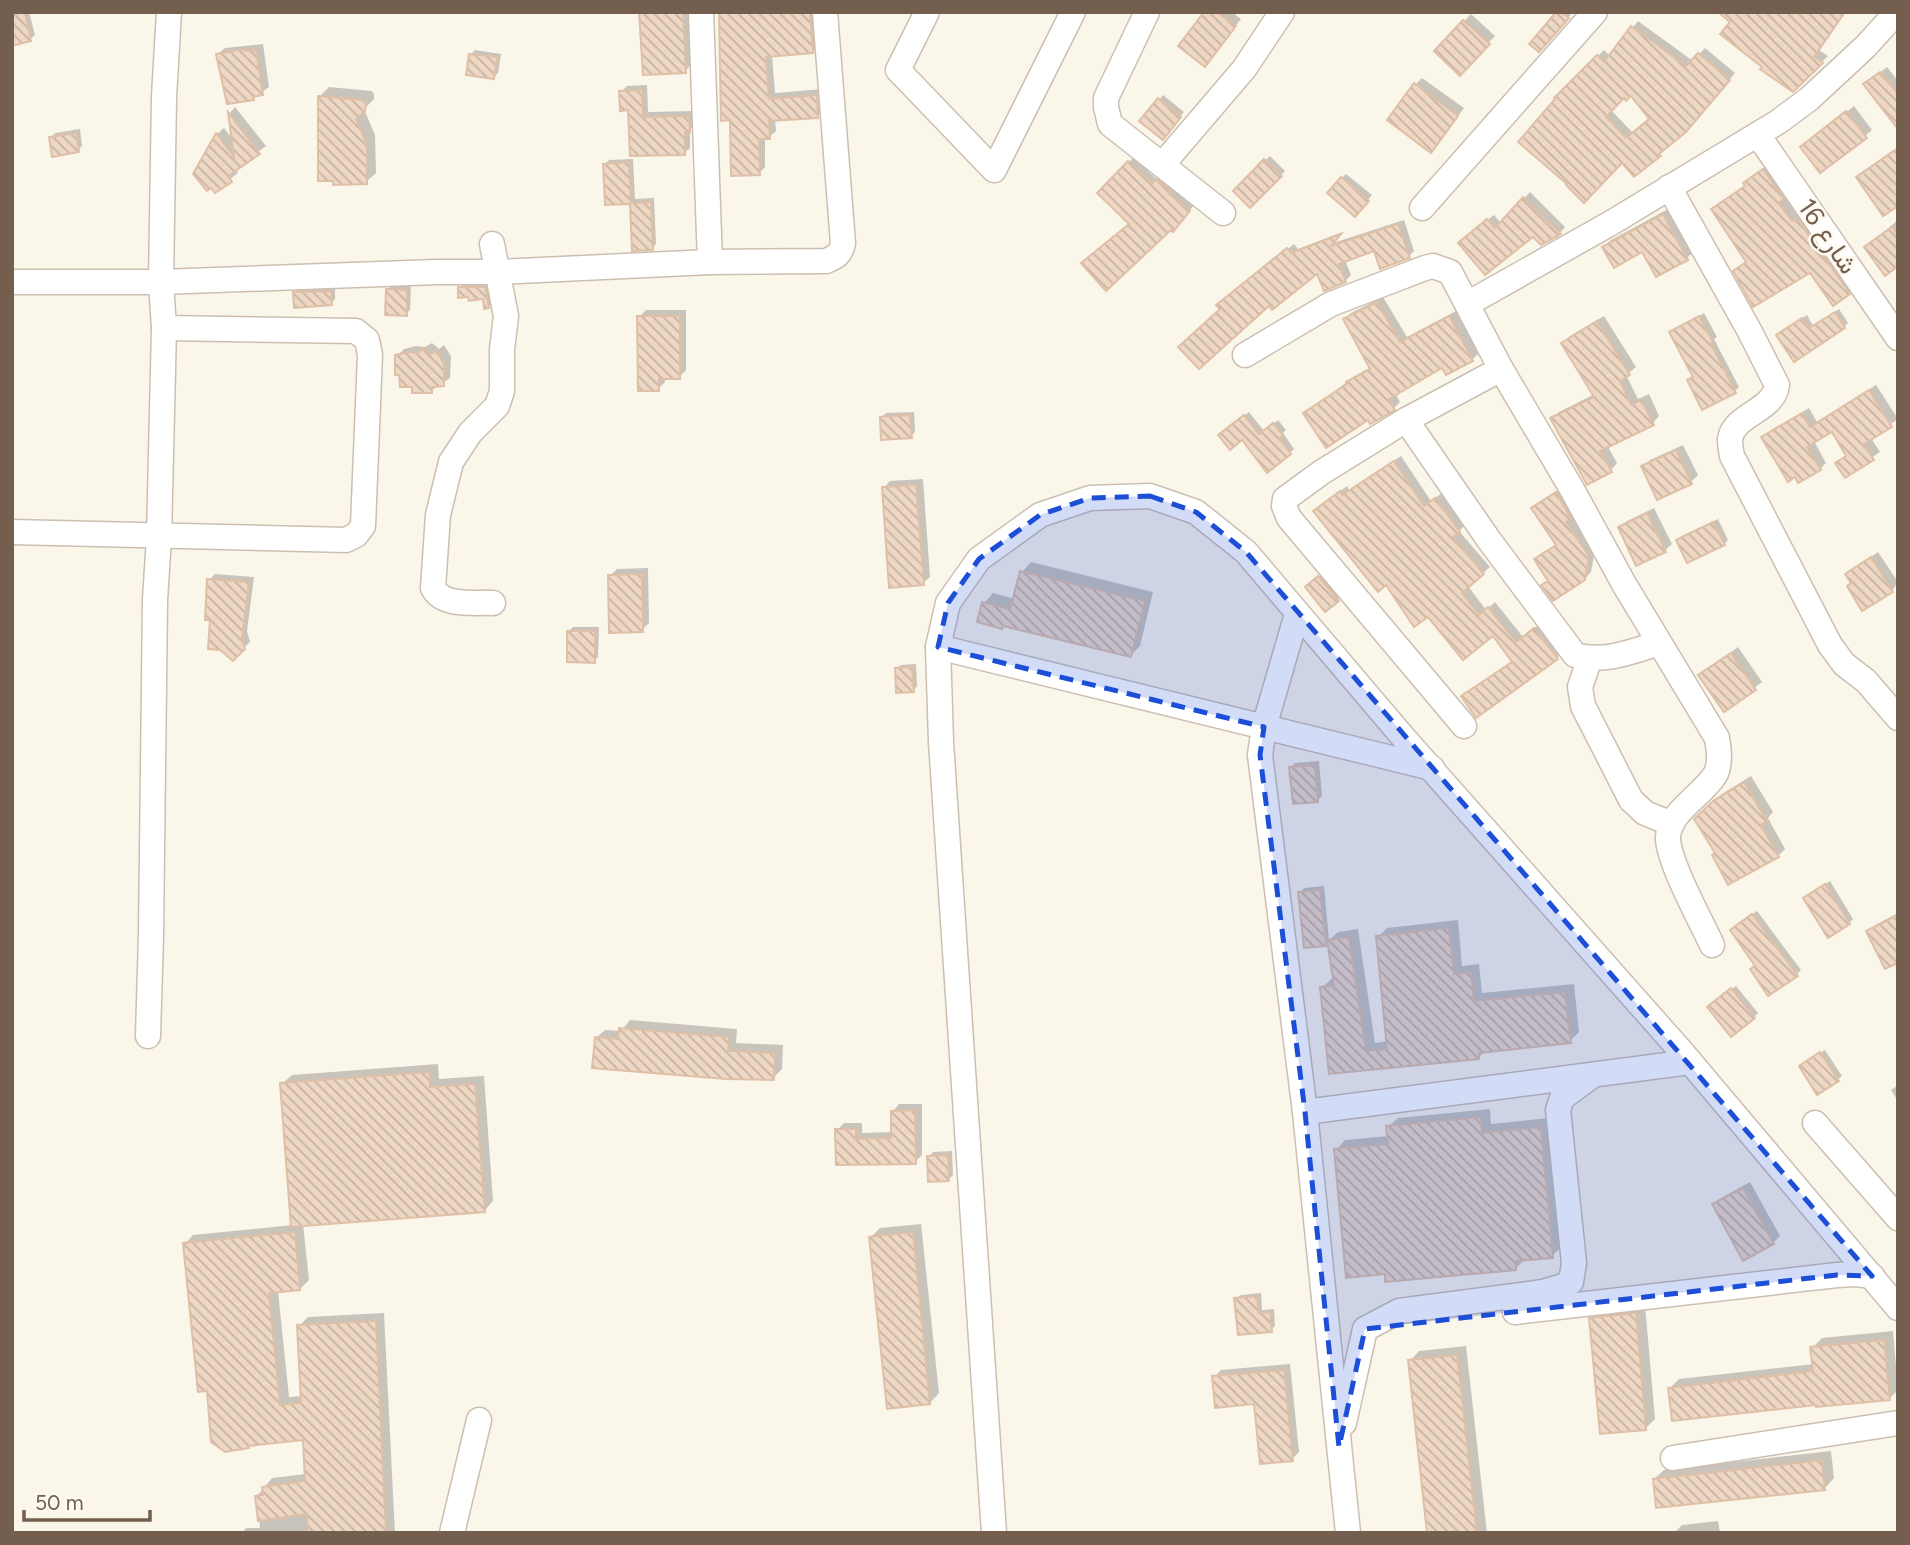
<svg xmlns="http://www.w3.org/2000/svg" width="1910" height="1545" viewBox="0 0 1910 1545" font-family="Figtree,Vazirmatn,sans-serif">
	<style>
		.shadow { fill: #0003; fill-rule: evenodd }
		.building { fill: url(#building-back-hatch); stroke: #dfc0a6; stroke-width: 2; fill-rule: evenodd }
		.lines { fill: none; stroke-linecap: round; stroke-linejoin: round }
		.minor-casing { stroke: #ccbfb1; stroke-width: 27 }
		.minor { stroke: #fff; stroke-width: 24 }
		.marked { fill: #1d4ed8; fill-opacity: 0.2; stroke: #1d4ed8; stroke-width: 5; stroke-dasharray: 14 9; stroke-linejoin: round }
		.labels { text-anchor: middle; stroke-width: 5; stroke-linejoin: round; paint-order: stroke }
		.street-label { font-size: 26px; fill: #745f4f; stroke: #fefaf1 }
	</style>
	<defs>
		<pattern id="building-back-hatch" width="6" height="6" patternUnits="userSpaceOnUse" patternTransform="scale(1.75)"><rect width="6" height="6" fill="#eed8c4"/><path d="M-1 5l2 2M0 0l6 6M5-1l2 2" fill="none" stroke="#c5b2a2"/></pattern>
	</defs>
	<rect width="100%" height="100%" fill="#fbf6ea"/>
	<g class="shadow">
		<path d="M29 12 35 35 30 39 12 44V13Z"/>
		<path d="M640 12H689L691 65 685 71Z"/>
		<path d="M720 12H818L819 45 813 52 772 55 775 93 823 89 824 109 818 116 775 119 776 131 769 137H765V167L759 173 732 118Z"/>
		<path d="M1206 12H1232L1241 19 1211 58Z"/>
		<path d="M1559 12 1572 13 1539 50Z"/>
		<path d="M1753 12H1845L1819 50 1828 56 1793 90Z"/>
		<path d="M1471 14 1495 36 1460 73 1437 51Z"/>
		<path d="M1638 21 1693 61 1705 48 1735 73 1692 124 1634 175 1556 98 1604 50 1611 57ZM1631 94 1651 118 1633 133 1611 110 1624 96Z"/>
		<path d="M263 44 269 87 253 98 218 54 225 48Z"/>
		<path d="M475 50 501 54 498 73 494 77 471 54Z"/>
		<path d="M1887 67 1898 81V127L1872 79Z"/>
		<path d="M1422 78 1464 108 1438 143 1415 85Z"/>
		<path d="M647 85 648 112 694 111 695 125 690 129V148L684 153 629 108 621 92 627 86Z"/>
		<path d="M329 87 372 91 374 95V99L364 109 375 135 376 173 366 182 319 97Z"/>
		<path d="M1163 95 1184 112 1167 133 1159 100Z"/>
		<path d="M1854 106 1872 130 1865 136 1802 147Z"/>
		<path d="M235 107 266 146 235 169 238 173 215 191 195 174 217 134 224 128 234 141 230 113Z"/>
		<path d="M80 129 82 146 78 150 51 138 55 133Z"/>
		<path d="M1270 156 1285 171 1250 206 1235 191Z"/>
		<path d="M1134 157 1157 180 1162 175 1194 205 1178 225 1171 228 1131 224 1099 193Z"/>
		<path d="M633 159 635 199 654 198 656 244 652 248 634 249 632 202 607 204 605 164 609 160Z"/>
		<path d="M1770 164 1790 192 1785 196 1799 216 1804 212 1855 286 1848 293 1811 271H1735L1747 261 1713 209 1746 185 1745 183 1751 176Z"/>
		<path d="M1346 174 1372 195 1359 210 1342 178Z"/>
		<path d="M1530 192 1565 227 1560 233 1466 237 1494 215 1501 223Z"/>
		<path d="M1670 208 1694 251 1687 258 1643 250 1604 247 1611 240Z"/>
		<path d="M1404 220 1414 251 1409 256 1375 248 1345 260 1351 275 1345 281 1318 271 1270 304 1222 309 1224 299 1294 244 1298 249 1342 232 1333 243Z"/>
		<path d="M1898 220V264L1872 242Z"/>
		<path d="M464 283H489L493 302 489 307 485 298 459 288Z"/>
		<path d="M392 285 411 286 410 310 406 314 388 290Z"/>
		<path d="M335 287V299L331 304 295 293 299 289Z"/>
		<path d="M1383 297 1407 337 1456 311 1479 353 1472 360 1447 373 1442 365 1395 393 1400 402 1394 408 1368 418 1305 413 1355 376 1371 367 1345 320 1351 313Z"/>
		<path d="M1839 309 1848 323 1844 327 1778 335 1807 315 1813 326Z"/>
		<path d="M646 310H686V370L679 377H665V382L658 389 639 317Z"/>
		<path d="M1704 313 1717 337 1714 339 1739 387 1735 391 1689 381 1694 375 1671 333Z"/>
		<path d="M1604 316 1636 367 1626 375 1638 399 1649 394 1659 416 1653 423 1607 445 1617 463 1611 470 1553 419 1559 412 1595 394 1564 343 1570 336Z"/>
		<path d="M432 343 439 349 444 345 451 356 450 378 431 391 414 385 397 356 404 349 416 346 425 347Z"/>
		<path d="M1876 385 1898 419 1871 438 1880 452 1845 476 1837 463 1848 454 1832 430 1814 441 1826 463 1820 469 1763 437 1770 431 1809 408 1817 422Z"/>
		<path d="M914 412 915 432 911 436 882 417 886 413Z"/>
		<path d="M1249 412 1264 431 1278 420 1286 430 1283 433 1294 449 1290 453 1225 431Z"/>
		<path d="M1683 445 1698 475 1691 482 1643 467 1650 460Z"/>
		<path d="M1401 456 1431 501 1442 493 1465 525 1459 531 1490 567 1468 586 1486 610 1495 602 1523 637 1541 623 1563 652 1557 658 1464 696 1514 660 1493 634 1429 615 1386 583 1322 505 1347 486 1349 490Z"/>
		<path d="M923 479 930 577 923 583 884 488 890 481Z"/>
		<path d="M1563 487 1576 511 1572 515 1595 550 1591 572 1584 579 1543 585 1549 579 1542 554 1557 544 1533 508Z"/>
		<path d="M1654 508 1672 544 1665 550 1620 528 1627 521Z"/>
		<path d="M1718 519 1728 540 1724 544 1678 540 1682 536Z"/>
		<path d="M1878 552 1898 582 1892 591 1847 574Z"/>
		<path d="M1031 562 1153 592 1140 646 1131 655 984 603 993 593 1015 599 1022 572Z"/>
		<path d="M648 568 649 623 642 630 610 576 617 569Z"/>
		<path d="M215 574 254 577 247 631 250 642 233 658 212 619 209 580Z"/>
		<path d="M1323 574 1341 596 1337 600 1311 583Z"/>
		<path d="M573 627H599L598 657 594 661 569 631Z"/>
		<path d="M1738 647 1762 682 1725 710 1701 675Z"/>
		<path d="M916 664 917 686 913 691 896 669 901 665Z"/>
		<path d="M1319 761 1322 796 1318 800 1291 768 1295 763Z"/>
		<path d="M1751 776 1773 812 1768 818 1785 849 1778 856 1716 853 1696 819 1722 794Z"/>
		<path d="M1830 881 1853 919 1849 923 1805 898Z"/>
		<path d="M1324 886 1329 940 1338 932 1358 929 1375 1043 1388 1041 1378 937 1387 928 1458 920 1462 966 1479 964 1482 993 1574 984 1579 1032 1570 1041 1485 1051 1479 1057 1330 1072 1322 988 1331 979H1334L1329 940 1325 944 1300 893 1304 888Z"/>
		<path d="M1757 911 1801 970 1797 974 1756 965 1736 926Z"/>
		<path d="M1898 913V961L1868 931 1875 925Z"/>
		<path d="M1736 986 1758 1013 1754 1017 1713 1003Z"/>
		<path d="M630 1020 737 1029 736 1043 783 1045 782 1069 773 1078 596 1038 605 1030 621 1031Z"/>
		<path d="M1825 1050 1842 1076 1837 1080 1805 1062Z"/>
		<path d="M438 1064 439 1079 484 1076 493 1201 484 1211 303 1224 309 1280 300 1289 278 1291 289 1397 302 1396 299 1326 308 1317 384 1313 395 1533H242L246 1528H260L257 1496 272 1478 306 1474 305 1439 251 1444 248 1447 209 1390 185 1244 193 1235 293 1225 282 1084 292 1075Z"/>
		<path d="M1898 1085V1101L1891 1090Z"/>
		<path d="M899 1104H922V1155L915 1162 838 1163 837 1130 844 1123H862V1133L893 1132V1111Z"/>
		<path d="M1490 1109 1491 1124 1549 1118 1562 1246 1552 1256 1525 1259 1516 1268 1386 1273 1336 1150 1345 1140 1389 1136 1388 1127 1398 1118Z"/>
		<path d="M952 1151 953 1175 949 1179 929 1157 933 1152Z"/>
		<path d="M1750 1182 1780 1236 1773 1243 1714 1205 1721 1198Z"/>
		<path d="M921 1224 939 1393 930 1403 871 1237 880 1228Z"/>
		<path d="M1261 1293 1262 1310 1274 1309 1275 1326 1271 1330 1236 1299 1241 1295Z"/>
		<path d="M1645 1305 1655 1419 1646 1428 1591 1319 1600 1310Z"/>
		<path d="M1893 1331 1898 1390 1889 1399 1817 1403 1670 1388 1679 1379 1814 1364 1812 1348 1822 1338Z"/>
		<path d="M1466 1346 1487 1533H1429L1410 1361 1419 1351Z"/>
		<path d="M1290 1364 1299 1452 1292 1459 1256 1403 1214 1377 1221 1370Z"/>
		<path d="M1831 1451 1834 1478 1825 1488 1654 1479 1664 1470Z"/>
		<path d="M1718 1521 1720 1533H1674L1682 1525Z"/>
	</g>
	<g class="building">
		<path d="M25 12 31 41 12 46V15Z"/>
		<path d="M639 12H683L686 73 643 75Z"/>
		<path d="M719 12H810L813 53 766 57 769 99 817 95 818 118 769 121 770 139H759L760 175 731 176 730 120 721 121Z"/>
		<path d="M1204 12H1217L1236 26 1205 67 1178 46Z"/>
		<path d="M1556 12H1562L1569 18 1539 52 1529 44Z"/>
		<path d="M1718 12H1845L1814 57 1823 63 1793 92 1760 69 1762 67 1720 34 1730 22Z"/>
		<path d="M1463 20 1490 44 1460 76 1434 51Z"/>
		<path d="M1631 26 1686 66 1698 53 1730 80 1686 132 1659 154 1661 156 1634 177 1622 163 1584 203 1566 185 1567 184 1518 142 1555 99 1554 98 1597 55 1604 62ZM1631 96 1649 119 1626 138 1606 117 1624 98 1626 101Z"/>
		<path d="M245 49V51L256 50 263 95 253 97 254 100 227 104 216 54Z"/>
		<path d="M469 54 497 57 494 79 466 75Z"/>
		<path d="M1880 72 1898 94V129L1863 84Z"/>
		<path d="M1414 83 1458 116 1431 153 1387 120Z"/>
		<path d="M642 90 643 117 689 116 690 132H685V155L630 156 628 110 620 111 619 91Z"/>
		<path d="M318 96 362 100 366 104 365 111 356 119 367 145V184L333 185V181H318Z"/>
		<path d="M1158 98 1181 117 1163 140 1139 121Z"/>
		<path d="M1846 111 1867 138 1820 173 1800 147Z"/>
		<path d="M228 112 260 154 228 176 232 182 215 193 211 188 207 191 193 174 216 133 234 157Z"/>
		<path d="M76 133 79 152 52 157 49 137Z"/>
		<path d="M1898 148V206L1883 216 1856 177Z"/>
		<path d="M1264 159 1282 176 1250 208 1233 191Z"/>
		<path d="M1128 161 1152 184 1156 179 1170 190 1168 193 1190 211 1173 232 1171 230 1106 291 1081 263 1129 224 1097 193Z"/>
		<path d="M629 162 631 203 651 202 653 250 632 251 630 204 605 205 603 164Z"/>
		<path d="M1763 169 1784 199 1779 203 1792 221 1797 218 1850 294 1833 306 1810 273 1753 307 1733 271 1746 262 1711 209 1745 186 1743 183Z"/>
		<path d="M1341 177 1369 201 1355 217 1327 193Z"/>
		<path d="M1523 197 1561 234 1541 245 1533 237 1485 275 1458 243 1487 219 1495 228Z"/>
		<path d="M1663 214 1688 260 1656 277 1642 252 1614 268 1602 247Z"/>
		<path d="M1398 224 1410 258 1380 269 1374 251 1339 264 1346 282 1324 291 1317 274 1272 310 1269 306 1199 369 1178 347 1220 309 1216 305 1287 248 1291 253 1341 234 1331 246Z"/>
		<path d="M1892 227 1898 235V266L1885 276 1864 247Z"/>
		<path d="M458 287H485L489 308 484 309 483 299 469 301 468 297 458 298Z"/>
		<path d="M386 289 407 290V316L385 315Z"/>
		<path d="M331 291 332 305 294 308 293 292Z"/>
		<path d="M1377 302 1400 342 1449 316 1473 361 1446 375 1442 368 1389 399 1395 410 1370 424 1368 420 1326 448 1303 413 1347 384 1346 382 1370 369 1343 319Z"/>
		<path d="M1835 312 1845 328 1794 362 1776 335 1802 318 1809 328Z"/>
		<path d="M637 316H680V379H659V391H638Z"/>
		<path d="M1699 316 1713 342 1711 344 1736 393 1702 410 1687 380 1693 377 1669 332Z"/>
		<path d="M1597 321 1630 375 1620 381 1631 405 1641 400 1654 425 1600 451 1612 472 1587 485 1550 418 1594 397 1561 343Z"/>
		<path d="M424 349 431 354 437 350 444 364V386L432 387V393H412V387H400L399 375H395V355L408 352 417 353Z"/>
		<path d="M1869 390 1892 427 1864 444 1874 460 1845 478 1835 463 1846 456 1832 432 1807 447 1821 470 1798 483 1795 477 1788 482 1761 437 1802 413 1810 427Z"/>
		<path d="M910 415 912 438 881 440 880 417Z"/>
		<path d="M1244 415 1259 434 1273 423 1283 436 1279 438 1291 454 1267 473 1242 440 1230 450 1218 435Z"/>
		<path d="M1676 450 1692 484 1657 500 1641 466Z"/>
		<path d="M1394 461 1424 506 1435 498 1460 532 1453 537 1484 574 1462 593 1479 615 1488 607 1516 642 1534 628 1558 659 1476 718 1461 696 1512 662 1493 636 1463 660 1428 617 1414 627 1386 585 1378 592 1313 511 1340 491 1342 495Z"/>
		<path d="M916 485 924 585 889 588 882 487Z"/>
		<path d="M1556 492 1571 519 1566 522 1589 556 1585 580 1553 601 1541 585 1548 581 1534 559 1556 545 1531 508Z"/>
		<path d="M1647 513 1666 552 1636 566 1618 527Z"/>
		<path d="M1713 522 1725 545 1687 563 1676 540Z"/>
		<path d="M1871 557 1893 592 1862 611 1847 586 1851 583 1845 574Z"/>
		<path d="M1020 571 1145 601 1131 657 1003 626 1002 629 977 622 982 602 1010 609Z"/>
		<path d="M642 574 643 632 609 633 608 575Z"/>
		<path d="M1318 576 1339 601 1325 612 1305 587Z"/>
		<path d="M207 579 249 582 242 638 245 649 233 661 220 650 208 649 210 620H205Z"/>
		<path d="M567 631H595V663L567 662Z"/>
		<path d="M1731 653 1756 690 1724 712 1698 675Z"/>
		<path d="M912 667 914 692 896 693 895 668Z"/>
		<path d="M1315 765 1318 802 1293 804 1289 767Z"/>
		<path d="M1744 782 1767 821 1761 825 1779 857 1728 885 1712 855 1715 853 1694 819 1713 801Z"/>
		<path d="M1825 884 1850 924 1828 938 1803 898Z"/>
		<path d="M1320 890 1326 946 1304 948 1298 892Z"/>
		<path d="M1752 914 1798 976 1768 996 1750 969 1755 966 1730 930Z"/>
		<path d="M1898 915V963L1885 969 1866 931Z"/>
		<path d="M1449 928 1454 974 1471 972 1474 1001 1565 992 1571 1043 1479 1053V1059L1329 1074 1320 987 1334 986 1327 940 1349 937 1366 1051 1387 1049 1376 936Z"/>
		<path d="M1731 988 1755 1018 1731 1037 1707 1007Z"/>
		<path d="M619 1028 729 1037 728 1051 775 1053 774 1080 726 1079 592 1068 595 1037 618 1039Z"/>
		<path d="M1820 1052 1839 1081 1817 1095 1799 1066Z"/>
		<path d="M429 1072 430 1087 475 1084 485 1212 291 1227 280 1083Z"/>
		<path d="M915 1110 916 1164 836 1165 835 1129H856V1139L891 1138V1111Z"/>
		<path d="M1481 1117 1482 1133 1541 1127 1553 1258 1516 1261V1270L1385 1282V1274L1346 1278 1334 1149 1388 1144 1386 1126Z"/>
		<path d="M948 1155 949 1181 928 1182 927 1156Z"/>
		<path d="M1743 1188 1774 1244 1743 1261 1712 1204Z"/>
		<path d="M295 1232 300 1290 269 1293 280 1405 301 1403 297 1325 376 1321 386 1533H308L307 1514 258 1521 255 1496 263 1495 262 1487 305 1481 303 1440 248 1446 249 1448 225 1452 211 1442 207 1391 198 1392 183 1243Z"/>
		<path d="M913 1232 930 1404 887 1409 869 1237Z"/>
		<path d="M1257 1296 1259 1313 1270 1312 1272 1332 1238 1335 1234 1298Z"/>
		<path d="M1636 1313 1646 1430 1600 1434 1589 1318Z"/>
		<path d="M1884 1340 1890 1400 1816 1407V1405L1672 1421 1668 1388 1813 1371 1810 1347Z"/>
		<path d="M1457 1355 1477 1533H1427L1408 1360Z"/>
		<path d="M1284 1370 1293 1461 1260 1464 1254 1404 1215 1408 1212 1376Z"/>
		<path d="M1822 1460 1825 1490 1656 1508 1653 1479Z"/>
	</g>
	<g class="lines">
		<g class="minor-casing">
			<g id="minor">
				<path d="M701 12 710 262"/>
				<path d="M927 12 898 70 994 170 1073 12"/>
				<path d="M1147 12 1106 98V107L1110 124 1223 213"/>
				<path d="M1758 135 1898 338"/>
				<path d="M1162 165 1244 69 1282 12"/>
				<path d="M1669 187 1749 330 1777 385C1774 411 1734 414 1730 439 1730 444 1731 451 1732 456L1830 645 1844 664 1866 681 1898 718"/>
				<path d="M1422 208 1595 12"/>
				<path d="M492 244 506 316 502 349V391L497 406 470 433 451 462 438 515 433 588C443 607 473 602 493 603"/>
				<path d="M12 282H161L437 272H498L710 262 826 261C836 257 841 254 843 243L825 12"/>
				<path d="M1469 303 1611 223 1778 122 1809 99 1865 47 1897 12"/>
				<path d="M1245 355 1331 304 1425 268 1433 266 1450 272 1501 369 1573 491 1624 584 1717 738C1719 749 1721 765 1715 775 1702 796 1667 813 1668 839 1669 863 1701 921 1712 945"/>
				<path d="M1406 420 1489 540 1575 655C1604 663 1631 652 1659 643"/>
				<path d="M12 532 346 540 356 535 363 526 370 355 367 340 356 331 164 328"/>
				<path d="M1297 614 1264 727 1260 755 1305 1112 1348 1533"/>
				<path d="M938 647 1432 768"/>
				<path d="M1590 658 1580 687 1583 706 1631 800 1645 813 1672 824"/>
				<path d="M1464 726 1289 518 1284 506 1285 499 1322 472 1406 420 1501 369"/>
				<path d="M148 1036 151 935 155 600 159 537 164 328 161 282 164 97 169 12"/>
				<path d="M1305 1112 1690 1062"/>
				<path d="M1815 1123 1898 1218"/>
				<path d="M1515 1312 1837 1275 1856 1274 1872 1276"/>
				<path d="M1344 1423 1365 1329 1399 1311 1543 1292 1563 1286 1571 1282 1574 1263 1558 1110 1562 1098 1593 1075"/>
				<path d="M1673 1458 1898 1423"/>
				<path d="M452 1533 479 1420"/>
				<path d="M994 1533 941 742 938 647 948 603 979 559 1040 515 1090 498 1150 496 1196 512 1246 552 1403 737 1681 1051 1898 1308"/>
			</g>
		</g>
		<use href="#minor" class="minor"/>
	</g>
	<path class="marked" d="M1150 496 1196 512 1246 552 1872 1276 1837 1275 1365 1329 1339 1447 1305 1112 1260 755 1264 727 938 647 948 603 979 559 1040 515 1090 498Z"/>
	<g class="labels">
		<g class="street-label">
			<text transform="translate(1828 236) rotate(56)" y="9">شارع 16</text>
		</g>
	</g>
	<rect width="1910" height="1545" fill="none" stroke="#745f4f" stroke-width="28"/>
	<path d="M24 1510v10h126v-10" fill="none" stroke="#745f4f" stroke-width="3.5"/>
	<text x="35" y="1510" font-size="21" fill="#745f4f" stroke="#fefaf1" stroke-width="5" paint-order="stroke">50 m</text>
</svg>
